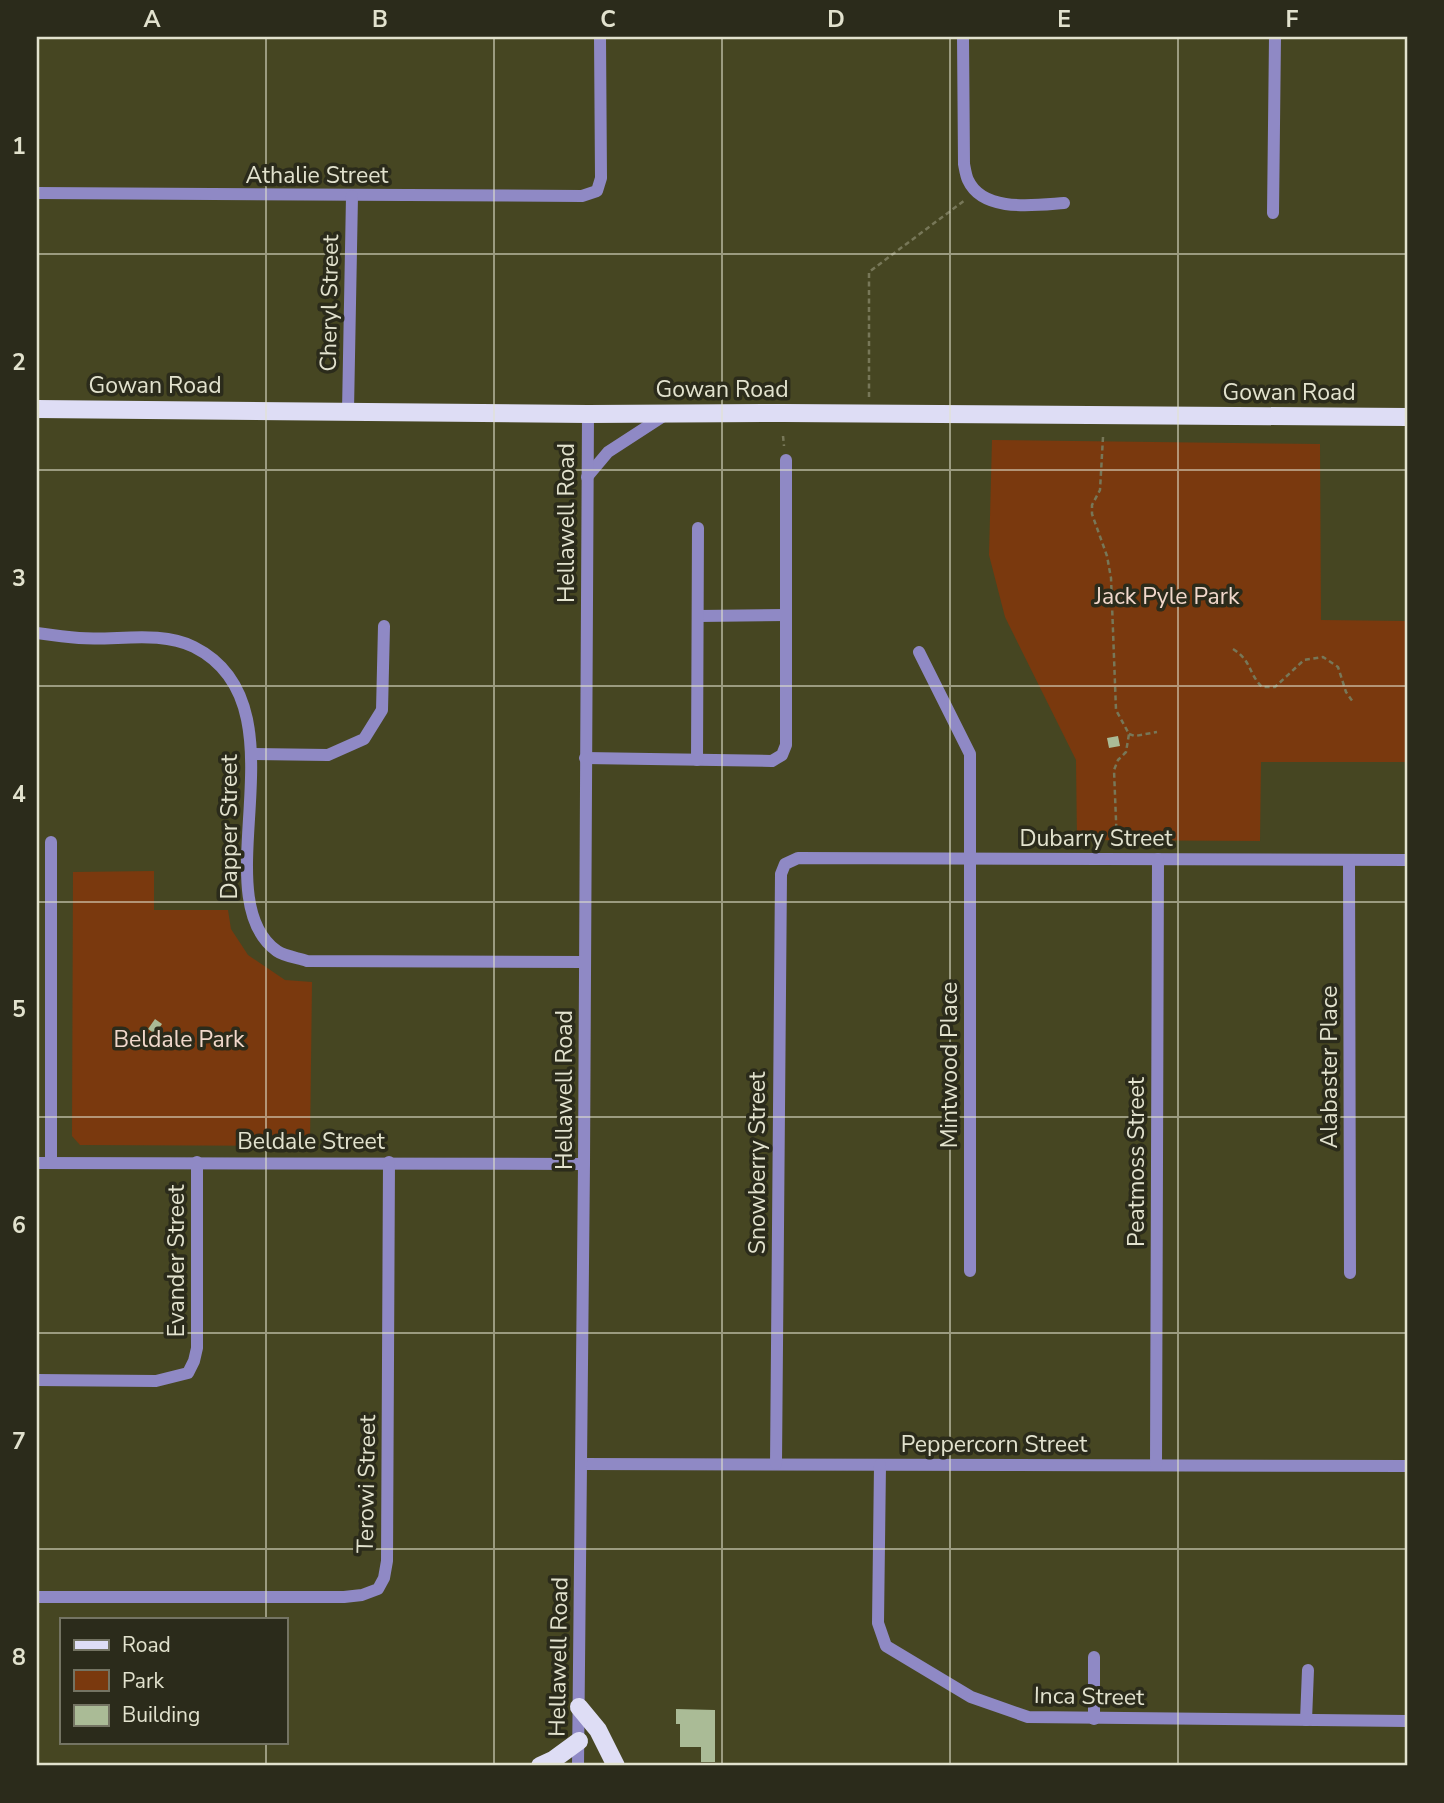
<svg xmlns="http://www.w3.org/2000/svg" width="1444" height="1803" viewBox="0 0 1444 1803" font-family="'Nunito Sans',sans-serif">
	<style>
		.green { fill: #7a390e }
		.building { fill: #aabb96 }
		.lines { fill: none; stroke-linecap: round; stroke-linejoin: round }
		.path { stroke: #777758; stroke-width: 2.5; stroke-dasharray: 5 3.5; stroke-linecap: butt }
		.minor { stroke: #8f89c5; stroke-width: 12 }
		.major { stroke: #deddf5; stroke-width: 18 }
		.grid { fill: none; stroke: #e2e2ce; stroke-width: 2; stroke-opacity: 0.55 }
		.labels { text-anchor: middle; stroke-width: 7; stroke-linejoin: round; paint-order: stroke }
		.street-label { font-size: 23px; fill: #e2e2ce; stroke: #2b2b1b }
		.park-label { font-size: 23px; fill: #f1d8cb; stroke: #2b2b1b }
		.neatline { fill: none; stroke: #e2e2ce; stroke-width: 2.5 }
		.grid-label { font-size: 23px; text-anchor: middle; font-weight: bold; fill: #e2e2ce }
	</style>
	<rect width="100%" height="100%" fill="#464622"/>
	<g class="green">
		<path d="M992 440 1320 444 1321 620 1407 621V762H1261L1260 841 1077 840 1076 760 1005 617 989 555Z"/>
		<path d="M154 871V910H228L231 929 248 955 285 980 312 982 310 1146 80 1145 72 1136 73 872Z"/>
	</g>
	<g class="building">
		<path d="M1118 736 1120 746 1109 748 1107 738Z"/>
		<path d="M155 1019 162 1024 155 1034 148 1029Z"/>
		<path d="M676 1709 715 1710V1762H701V1747H680V1724H676Z"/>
	</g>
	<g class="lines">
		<g class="path">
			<path d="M869 397V272L965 200"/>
			<path d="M783 436 784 446"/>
			<path d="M1103 437 1100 490 1092 505V514L1107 556 1111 578 1116 710 1129 734 1126 752 1118 760 1114 770 1117 845"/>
			<path d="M1233 649C1252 661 1248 673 1262 687H1275L1304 660 1323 657 1338 667 1346 692 1353 702"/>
			<path d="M1129 734 1135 736 1157 732"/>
		</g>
		<g class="minor">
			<path d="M963 37 964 164C965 169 966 176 968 180 983 213 1035 205 1064 203"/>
			<path d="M37 193 582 196 597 191 601 178 600 37"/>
			<path d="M1273 213 1275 37"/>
			<path d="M348 411 352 196"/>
			<path d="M587 477 608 452 665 415"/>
			<path d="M698 616 786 615"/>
			<path d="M37 633C51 635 65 637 79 638 116 641 160 630 194 647 310 705 200 896 277 951 284 956 298 958 307 961L585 962"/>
			<path d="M919 652 970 754V1271"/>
			<path d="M251 754 328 755 364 739 382 710 384 626"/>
			<path d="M585 758 772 761 782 755 786 745V460"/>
			<path d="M697 760 698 528"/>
			<path d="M51 842V1163"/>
			<path d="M1349 860 1350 1273"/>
			<path d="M37 1163 584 1164"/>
			<path d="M37 1380 156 1381 188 1373 194 1361 197 1348V1162"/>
			<path d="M581 1464 1407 1466"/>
			<path d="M776 1464 781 874 785 864 798 858 1407 860"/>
			<path d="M880 1465 878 1623 886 1646 971 1697 1028 1717 1407 1721"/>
			<path d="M1156 1465 1158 859"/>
			<path d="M37 1597H344L362 1595 378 1589 384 1578 387 1561 389 1162"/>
			<path d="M1094 1719V1657"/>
			<path d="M1306 1720 1308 1670"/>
			<path d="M578 1766 584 1164 588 414"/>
		</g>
		<g class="major">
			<path d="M37 409 588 414 784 413 1407 417"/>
			<path d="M579 1707 598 1730 616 1766"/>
			<path d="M540 1766 553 1760 579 1741"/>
		</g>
	</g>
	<path class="grid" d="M266 37V1619M494 37V1766M722 37V1766M950 37V1766M1178 37V1766M37 254H1407M37 470H1407M37 686H1407M37 902H1407M37 1117H1407M37 1333H1407M37 1549H1407M266 1742V1766"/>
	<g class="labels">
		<g class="street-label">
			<text x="317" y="183">Athalie Street</text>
			<text transform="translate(329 303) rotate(-89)" y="8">Cheryl Street</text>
			<text x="155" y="393">Gowan Road</text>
			<text x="722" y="397">Gowan Road</text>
			<text x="1289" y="400">Gowan Road</text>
			<text transform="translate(566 523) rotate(-90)" y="8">Hellawell Road</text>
			<text transform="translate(229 827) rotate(-90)" y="8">Dapper Street</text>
			<text x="1096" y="846">Dubarry Street</text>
			<text transform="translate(949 1065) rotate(-90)" y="8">Mintwood Place</text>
			<text transform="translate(1329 1067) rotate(-90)" y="8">Alabaster Place</text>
			<text transform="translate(564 1090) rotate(-90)" y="8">Hellawell Road</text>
			<text x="311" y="1149">Beldale Street</text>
			<text transform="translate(1136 1162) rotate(-90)" y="8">Peatmoss Street</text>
			<text transform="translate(757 1163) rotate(-90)" y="8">Snowberry Street</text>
			<text transform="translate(176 1261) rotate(-90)" y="8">Evander Street</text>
			<text x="994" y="1452">Peppercorn Street</text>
			<text transform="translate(366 1484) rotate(-89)" y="8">Terowi Street</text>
			<text transform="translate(558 1657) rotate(-89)" y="8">Hellawell Road</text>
			<text transform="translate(1089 1696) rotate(1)" y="8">Inca Street</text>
		</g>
		<g class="park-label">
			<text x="1167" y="604">Jack Pyle Park</text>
			<text x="179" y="1047">Beldale Park</text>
		</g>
	</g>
	<rect width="1444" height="1803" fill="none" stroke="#2b2b1b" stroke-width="77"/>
	<rect x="60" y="1618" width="228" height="126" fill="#2b2b1b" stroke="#747463" stroke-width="2"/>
	<rect x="74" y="1640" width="35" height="10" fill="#deddf5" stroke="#747463" stroke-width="2"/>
	<text x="122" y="1652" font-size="21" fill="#e2e2ce">Road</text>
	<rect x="74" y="1670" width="35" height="21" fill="#7a390e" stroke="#747463" stroke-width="2"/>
	<text x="122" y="1688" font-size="21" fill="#e2e2ce">Park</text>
	<rect x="74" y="1705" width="35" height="21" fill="#aabb96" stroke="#747463" stroke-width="2"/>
	<text x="122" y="1722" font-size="21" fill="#e2e2ce">Building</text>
	<rect x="38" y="38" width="1368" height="1726" class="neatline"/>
	<g class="grid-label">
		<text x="152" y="27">A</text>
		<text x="380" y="27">B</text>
		<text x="608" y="27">C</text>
		<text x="836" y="27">D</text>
		<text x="1064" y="27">E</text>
		<text x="1292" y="27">F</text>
		<text x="19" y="154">1</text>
		<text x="19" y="370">2</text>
		<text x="19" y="586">3</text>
		<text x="19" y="802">4</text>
		<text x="19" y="1017">5</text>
		<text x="19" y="1233">6</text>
		<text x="19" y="1449">7</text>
		<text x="19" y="1665">8</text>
	</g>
</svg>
